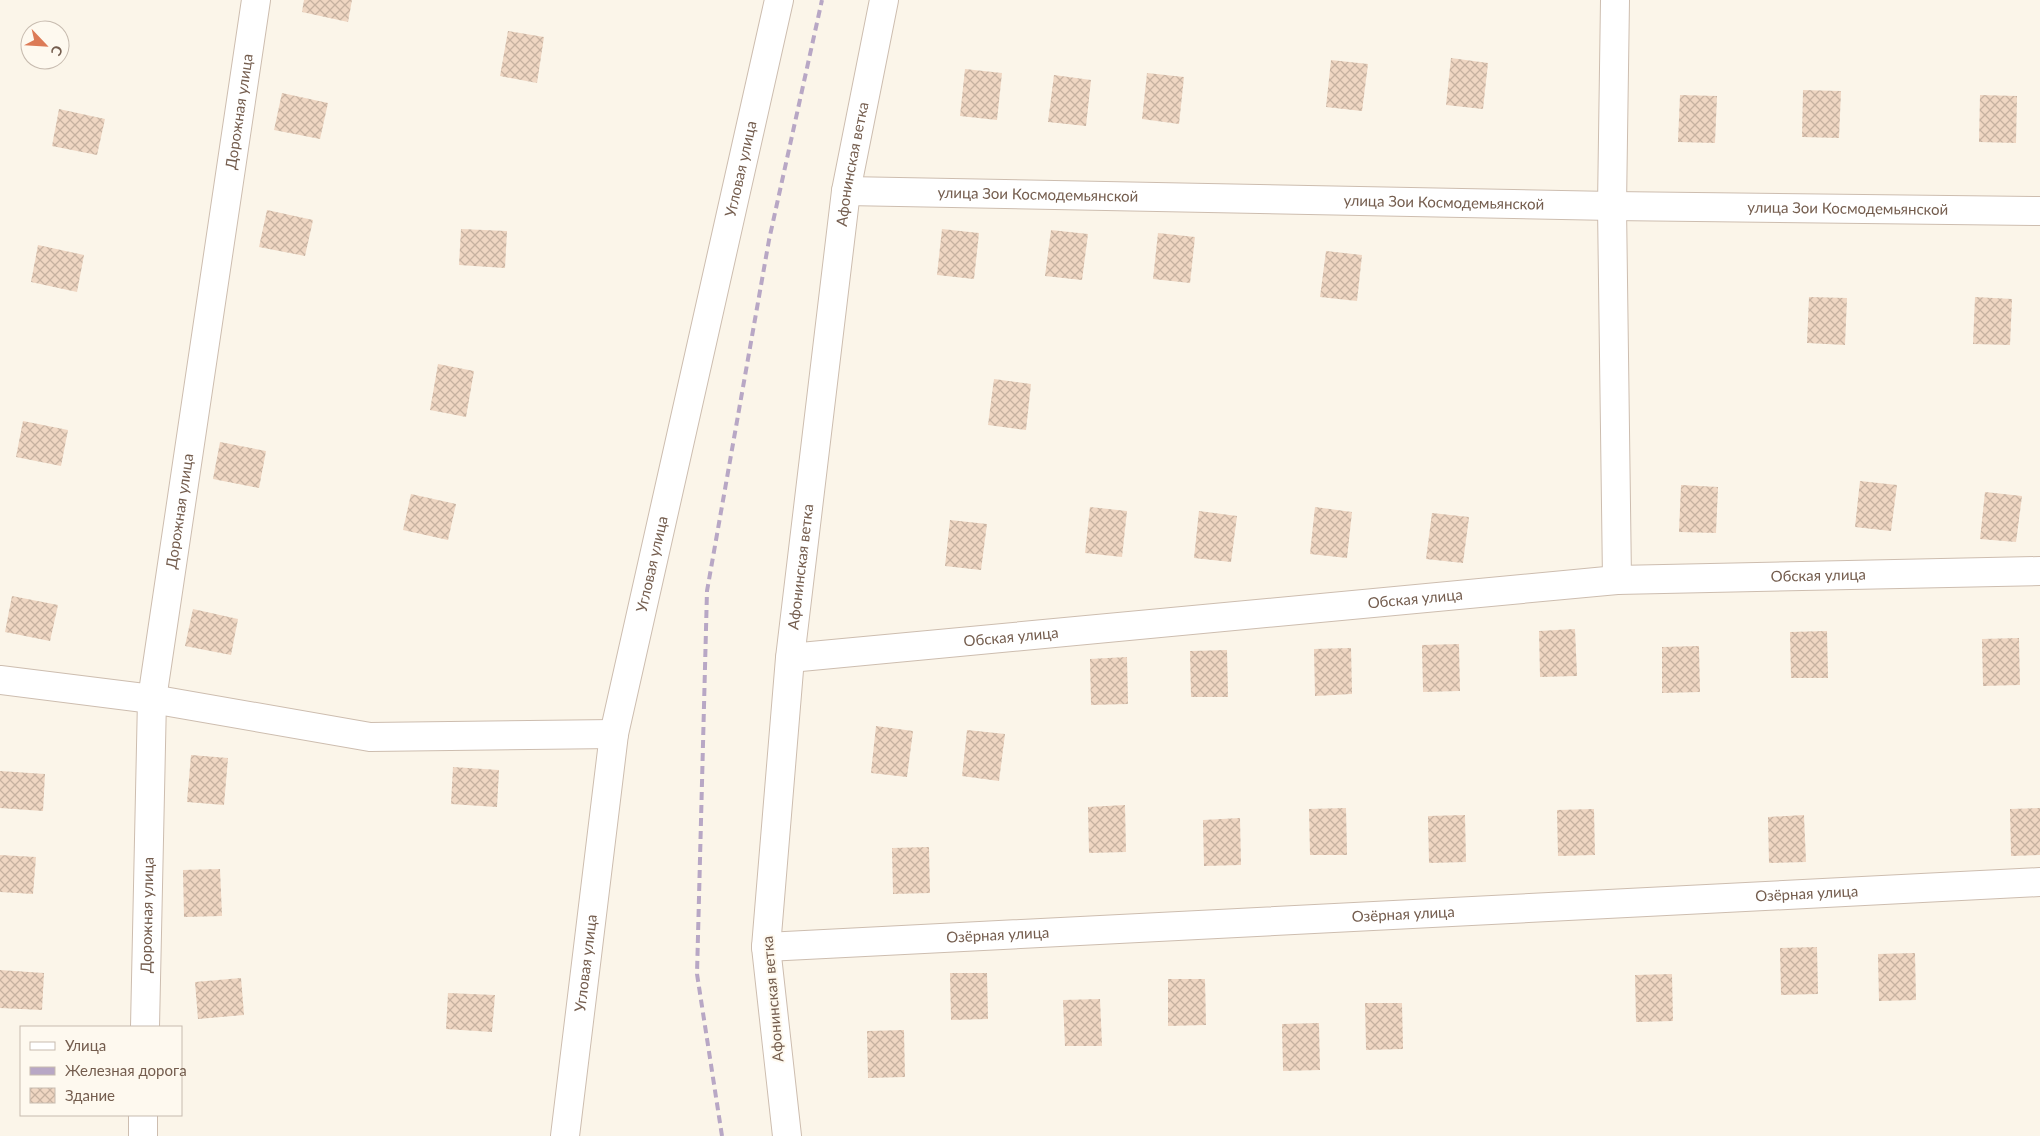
<svg xmlns="http://www.w3.org/2000/svg" width="2040" height="1136" viewBox="0 0 2040 1136" font-family="Lato,sans-serif">
	<style>
		.building { fill: url(#building-cross-hatch) }
		.lines { fill: none; stroke-linecap: round; stroke-linejoin: round }
		.street-casing { stroke: #cdbdaf; stroke-width: 30 }
		.street { stroke: #fff; stroke-width: 28 }
		.rail { stroke: #b8a7c5; stroke-width: 4; stroke-dasharray: 8 5; stroke-linecap: butt }
		.labels { text-anchor: middle; stroke-width: 4; stroke-linejoin: round; paint-order: stroke }
		.street-label { font-size: 15px; fill: #745d4e; stroke: #fef9ef }
	</style>
	<defs>
		<pattern id="building-cross-hatch" width="8" height="8" patternUnits="userSpaceOnUse" patternTransform="scale(1.25)"><rect width="8" height="8" fill="#efd6c2"/><path d="M0 0l8 8M0 8l8-8" fill="none" stroke="#c6b1a0"/></pattern>
	</defs>
	<rect width="100%" height="100%" fill="#fbf5e9"/>
	<g class="building">
		<path d="M304 0H352L348 22 302 12Z"/>
		<path d="M508 31 544 37 537 83 500 76Z"/>
		<path d="M1451 58 1488 63 1483 109 1446 105Z"/>
		<path d="M1331 60 1368 64 1362 111 1326 107Z"/>
		<path d="M965 69 1002 73 997 120 960 116Z"/>
		<path d="M1147 73 1184 77 1179 124 1142 119Z"/>
		<path d="M1054 75 1091 80 1086 126 1048 122Z"/>
		<path d="M1803 90 1841 91 1839 138 1802 137Z"/>
		<path d="M282 93 328 103 320 139 274 130Z"/>
		<path d="M1680 95 1717 96 1715 143 1678 142Z"/>
		<path d="M1980 95 2017 96 2016 143 1979 142Z"/>
		<path d="M59 109 105 119 97 155 52 146Z"/>
		<path d="M267 210 313 220 305 256 259 247Z"/>
		<path d="M461 229 507 231 505 268 459 265Z"/>
		<path d="M942 229 979 233 974 279 937 275Z"/>
		<path d="M1051 230 1088 234 1082 280 1045 276Z"/>
		<path d="M1158 233 1195 237 1190 283 1153 279Z"/>
		<path d="M38 245 84 255 77 292 31 282Z"/>
		<path d="M1326 251 1362 255 1357 301 1320 297Z"/>
		<path d="M1809 297 1847 298 1845 345 1807 343Z"/>
		<path d="M1975 297 2012 299 2010 345 1973 344Z"/>
		<path d="M438 364 474 371 466 417 430 410Z"/>
		<path d="M994 379 1031 384 1026 430 988 425Z"/>
		<path d="M23 421 68 430 61 466 16 457Z"/>
		<path d="M220 442 266 451 259 488 213 479Z"/>
		<path d="M1860 481 1897 485 1891 531 1855 527Z"/>
		<path d="M1681 485 1718 487 1716 533 1679 532Z"/>
		<path d="M1985 492 2022 496 2016 542 1980 539Z"/>
		<path d="M411 494 456 504 448 540 403 530Z"/>
		<path d="M1090 507 1127 511 1122 557 1085 553Z"/>
		<path d="M1315 507 1352 512 1347 558 1310 554Z"/>
		<path d="M1199 511 1237 516 1231 562 1194 558Z"/>
		<path d="M1432 513 1469 517 1463 563 1426 559Z"/>
		<path d="M950 520 987 524 981 570 945 566Z"/>
		<path d="M12 596 58 605 50 641 5 632Z"/>
		<path d="M193 609 238 619 231 655 185 646Z"/>
		<path d="M1575 629 1577 676 1540 677 1539 631Z"/>
		<path d="M1827 631 1828 678H1791L1790 632Z"/>
		<path d="M2019 638 2020 685 1983 686 1982 639Z"/>
		<path d="M1459 644 1460 691 1423 692 1422 645Z"/>
		<path d="M1699 646 1700 692 1662 693V647Z"/>
		<path d="M1351 648 1352 694 1315 696 1314 649Z"/>
		<path d="M1227 650 1228 697H1191L1190 651Z"/>
		<path d="M1127 657 1128 704 1091 705 1090 659Z"/>
		<path d="M876 726 913 731 907 777 871 773Z"/>
		<path d="M967 730 1005 734 999 781 962 776Z"/>
		<path d="M191 755 228 758 224 805 187 802Z"/>
		<path d="M453 767 499 770 497 807 451 804Z"/>
		<path d="M0 771 45 774 43 811 0 808Z"/>
		<path d="M1125 805 1126 852 1089 853 1088 807Z"/>
		<path d="M1346 808 1347 855H1310L1309 809Z"/>
		<path d="M2040 808V855L2011 856 2010 809Z"/>
		<path d="M1594 809 1595 855 1558 856 1557 810Z"/>
		<path d="M1465 815 1466 862 1429 863 1428 816Z"/>
		<path d="M1804 815 1806 862 1769 863 1768 817Z"/>
		<path d="M1240 818 1241 865 1204 866 1203 820Z"/>
		<path d="M929 847 930 893 893 894 892 848Z"/>
		<path d="M0 855 36 857 33 894 0 892Z"/>
		<path d="M220 869 222 916 184 917 183 870Z"/>
		<path d="M1817 947 1818 994 1781 995 1780 948Z"/>
		<path d="M1915 953 1916 1000 1879 1001 1878 954Z"/>
		<path d="M0 970 44 973 42 1010 0 1008Z"/>
		<path d="M950 973H987L988 1019 951 1020Z"/>
		<path d="M1672 974 1673 1021 1636 1022 1635 975Z"/>
		<path d="M241 978 244 1015 198 1019 195 982Z"/>
		<path d="M1168 979H1205L1206 1025 1168 1026Z"/>
		<path d="M448 993 495 995 492 1032 446 1029Z"/>
		<path d="M1100 999 1102 1046H1065L1063 1000Z"/>
		<path d="M1365 1003H1402L1403 1049 1366 1050Z"/>
		<path d="M1319 1023 1320 1070 1283 1071 1282 1024Z"/>
		<path d="M904 1030 905 1077 868 1078 867 1031Z"/>
	</g>
	<g class="lines">
		<g class="street-casing">
			<g id="street">
				<path d="M1615 0 1612 206 1617 580"/>
				<path id="s1" d="M846 191 1612 206 2040 211"/>
				<path id="s2" d="M790 658 1617 580 2040 571"/>
				<path d="M0 680 152 699 370 737 614 734"/>
				<path id="s3" d="M766 947 2040 882"/>
				<path id="s4" d="M145 1027 152 699 256 0"/>
				<path d="M143 1136V1115"/>
				<path id="s5" d="M565 1136 614 734 779 0"/>
				<path id="s6" d="M787 1136 766 947 790 658 846 191 884 0"/>
			</g>
		</g>
		<use href="#street" class="street"/>
		<path class="rail" d="M722 1136 697 974 707 591 769 240 822 0"/>
	</g>
	<g class="labels">
		<g class="street-label">
			<text dy="5" stroke="none"><textPath href="#s4" startOffset="922">Дорожная улица</textPath></text>
			<text dy="5" stroke="none"><textPath href="#s6" startOffset="978">Афонинская ветка</textPath></text>
			<text dy="5" stroke="none"><textPath href="#s5" startOffset="984">Угловая улица</textPath></text>
			<text dy="5" stroke="none"><textPath href="#s1" startOffset="192">улица Зои Космодемьянской</textPath></text>
			<text dy="5" stroke="none"><textPath href="#s1" startOffset="598">улица Зои Космодемьянской</textPath></text>
			<text dy="5" stroke="none"><textPath href="#s1" startOffset="1002">улица Зои Космодемьянской</textPath></text>
			<text dy="5" stroke="none"><textPath href="#s4" startOffset="518">Дорожная улица</textPath></text>
			<text dy="5" stroke="none"><textPath href="#s5" startOffset="579">Угловая улица</textPath></text>
			<text dy="5" stroke="none"><textPath href="#s6" startOffset="572">Афонинская ветка</textPath></text>
			<text dy="5" stroke="none"><textPath href="#s2" startOffset="1032">Обская улица</textPath></text>
			<text dy="5" stroke="none"><textPath href="#s2" startOffset="628">Обская улица</textPath></text>
			<text dy="5" stroke="none"><textPath href="#s2" startOffset="222">Обская улица</textPath></text>
			<text dy="5" stroke="none"><textPath href="#s3" startOffset="1042">Озёрная улица</textPath></text>
			<text dy="5" stroke="none"><textPath href="#s3" startOffset="638">Озёрная улица</textPath></text>
			<text dy="5" stroke="none"><textPath href="#s4" startOffset="112">Дорожная улица</textPath></text>
			<text dy="5" stroke="none"><textPath href="#s3" startOffset="232">Озёрная улица</textPath></text>
			<text dy="5" stroke="none"><textPath href="#s5" startOffset="174">Угловая улица</textPath></text>
			<text transform="translate(773 999) rotate(-95)" y="5">Афонинская ветка</text>
		</g>
	</g>
	<rect x="20" y="1026" width="162" height="90" fill="#fef9ef" stroke="#c7bbaf"/>
	<rect x="30" y="1042" width="25" height="8" fill="#ffffff" stroke="#c7bbaf"/>
	<text x="65" y="1051" font-size="15" fill="#745d4e">Улица</text>
	<rect x="30" y="1067" width="25" height="8" fill="#b8a7c5" stroke="#c7bbaf"/>
	<text x="65" y="1076" font-size="15" fill="#745d4e">Железная дорога</text>
	<rect x="30" y="1088" width="25" height="15" fill="url(#building-cross-hatch)" stroke="#c7bbaf"/>
	<text x="65" y="1101" font-size="15" fill="#745d4e">Здание</text>
	<g transform="translate(45 45) rotate(115)"><circle r="24" fill="#fef9ef" stroke="#c7bbaf"/>
	<path d="M0-4L9 19L0 12L-9 19Z" fill="#dc7b57"/>
	<text y="-8" font-size="14" font-weight="bold" text-anchor="middle" fill="#745d4e">С</text>
	</g>
</svg>
